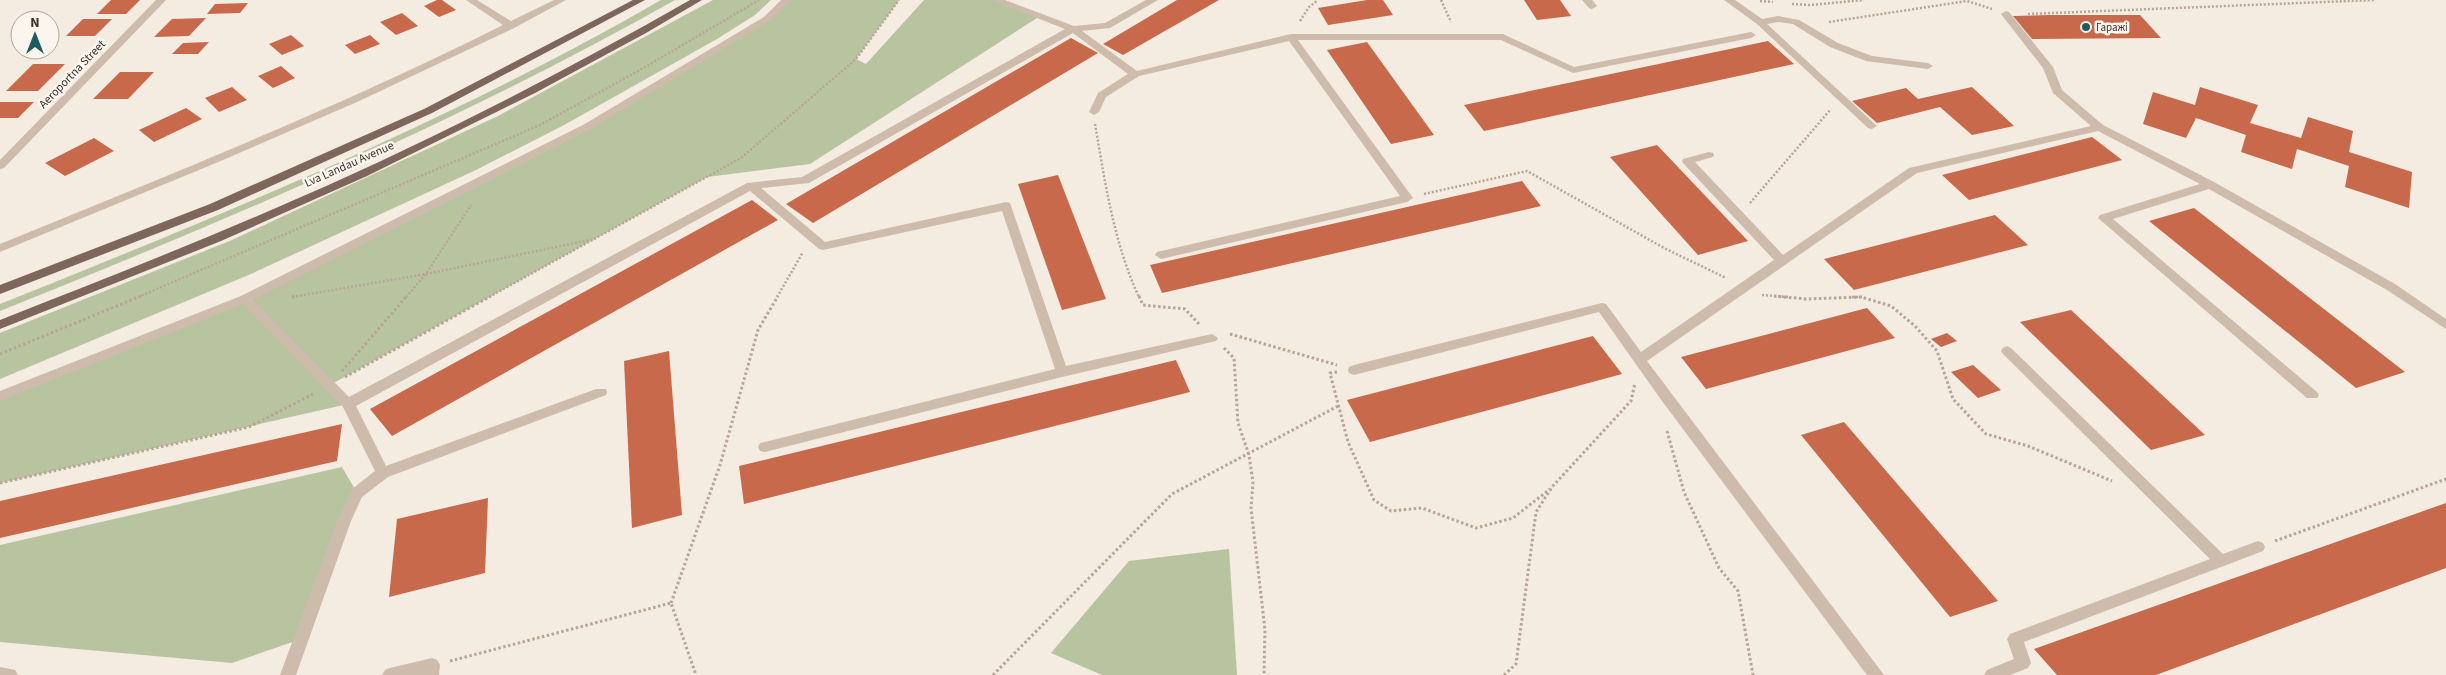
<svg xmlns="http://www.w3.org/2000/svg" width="2446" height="675" viewBox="0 0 2446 675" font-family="'Source Sans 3',sans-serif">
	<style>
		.green { fill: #b8c4a0 }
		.building { fill: #c8694b }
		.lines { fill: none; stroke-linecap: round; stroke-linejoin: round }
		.path-far1 { stroke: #b9a596; stroke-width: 2.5; stroke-dasharray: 2 2; stroke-linecap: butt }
		.path { stroke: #b9a596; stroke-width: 3; stroke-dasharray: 2.5 2.5; stroke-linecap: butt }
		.service { fill: #cdbbac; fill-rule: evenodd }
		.minor { fill: #cdbbac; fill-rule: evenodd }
		.primary { fill: #7d675c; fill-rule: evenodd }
		.poi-dot { fill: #1f5a5e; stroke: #fbf5ee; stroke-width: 2 }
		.labels { text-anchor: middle; stroke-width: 5; stroke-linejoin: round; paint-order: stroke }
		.far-poi-label { font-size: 11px; fill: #3b302b; stroke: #fbf5ee; text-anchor: start }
		.street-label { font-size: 12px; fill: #3b302b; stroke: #fbf5ee }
	</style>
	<rect width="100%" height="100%" fill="#f4ebe1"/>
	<g class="green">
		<path d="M661 0H675C459 122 230 219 0 311V304C225 214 451 121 661 0Z"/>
		<path d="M713 0H771L755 15 717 39 566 124 476 170 251 274 0 379V333L232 240 498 116Z"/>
		<path d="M787 0H899L856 59 866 64 924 0H996L1040 16 810 164 707 177 330 385 348 404 0 483V396L245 299 587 127 767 19Z"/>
		<path d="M342 467 357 493 301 639 232 663 0 642V545Z"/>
		<path d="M1229 549 1237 675H1102L1051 653 1129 561Z"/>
	</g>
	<g class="building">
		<path d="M111 0H140L126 14H97Z"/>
		<path d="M437 0H442L456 10 439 17 424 6Z"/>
		<path d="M1177 0H1219L1123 55 1103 44Z"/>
		<path d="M1367 0H1383L1393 15 1328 25 1318 8Z"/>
		<path d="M1524 0H1560L1571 16 1537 20Z"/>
		<path d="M248 3 240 13 207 14 215 4Z"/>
		<path d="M402 13 418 26 396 35 380 22Z"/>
		<path d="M2050 15H2140L2161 38 2032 39 2013 16Z"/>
		<path d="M206 18 189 36 154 37 172 19Z"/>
		<path d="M83 19H112L95 36H66Z"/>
		<path d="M291 35 304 46 282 55 269 44Z"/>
		<path d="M370 35 380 44 355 54 345 45Z"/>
		<path d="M1071 38 1098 53 813 223 786 204Z"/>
		<path d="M1768 41 1794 64 1484 131 1464 105Z"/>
		<path d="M209 42 198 54H172L183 43Z"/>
		<path d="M1367 42 1434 135 1391 144 1327 50Z"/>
		<path d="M33 64H65L38 91H6Z"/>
		<path d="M281 66 295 78 273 88 258 76Z"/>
		<path d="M120 72H154L128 99H93Z"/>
		<path d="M232 87 247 100 219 112 205 98Z"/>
		<path d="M1972 87 2014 126 1972 135 1940 107 1877 123 1852 101 1906 88 1918 99Z"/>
		<path d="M2200 87 2258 105 2250 123 2301 138 2308 117 2353 131 2349 152 2412 172 2409 208 2345 187 2349 166 2297 149 2292 169 2241 152 2246 135 2196 118 2186 138 2143 124 2153 92 2195 105Z"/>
		<path d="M0 102H34L18 118H0Z"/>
		<path d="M186 108 202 119 154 142 139 130Z"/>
		<path d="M2092 137 2122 160 1969 200 1942 175Z"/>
		<path d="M94 138 114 151 65 176 45 163Z"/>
		<path d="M1657 145 1677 166 1748 241 1698 255 1610 157Z"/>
		<path d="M1058 175 1106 299 1062 310 1018 184Z"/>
		<path d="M1522 181 1541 206 1162 293 1150 265Z"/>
		<path d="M752 200 778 220 392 436 370 409Z"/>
		<path d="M2194 208 2405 372 2356 388 2149 221Z"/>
		<path d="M1995 215 2028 245 1854 290 1824 259Z"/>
		<path d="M1867 308 1895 338 1706 389 1681 357Z"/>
		<path d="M2071 310 2205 435 2151 450 2020 322Z"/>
		<path d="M1947 333 1957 341 1941 347 1931 339Z"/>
		<path d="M1593 336 1622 374 1370 442 1347 400Z"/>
		<path d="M669 351 682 515 632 528 624 361Z"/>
		<path d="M1176 360 1190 392 744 504 739 466Z"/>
		<path d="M1973 365 2001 390 1978 398 1951 372Z"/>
		<path d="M1844 422 1998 601 1950 617 1801 435Z"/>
		<path d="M342 424 337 461 0 538V501Z"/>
		<path d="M488 498 485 573 389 597 397 519Z"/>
		<path d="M2446 503V568L2156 675H2057L2034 649Z"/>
	</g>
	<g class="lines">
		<g class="path-far1">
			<path d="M1441 0 1451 22"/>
			<path d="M1760 1 1773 2"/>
			<path d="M1792 4 1810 5 1864 0"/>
			<path d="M2028 14 2374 0"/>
			<path d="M1300 21 1309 7 1318 0"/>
			<path d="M1829 22 1967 1 1992 9"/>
			<path d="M1095 124C1105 182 1114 244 1139 297"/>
			<path d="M1424 194 1527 171 1664 248 1726 278"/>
			<path d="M1750 203 1831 109"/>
			<path d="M1762 295 1788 297"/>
			<path d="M138 297 540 125 640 70 759 0"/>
			<path d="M292 297 426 274 590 240"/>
			<path d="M406 297 426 274 471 205"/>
			<path d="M489 297 741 158 856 59 899 0"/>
			<path d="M777 297 803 252"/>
			<path d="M1852 297H1862"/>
		</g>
		<g class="path">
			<path d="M1139 296 1143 305 1185 309 1200 325"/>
			<path d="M1774 296 1806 299 1861 297 1891 306 1915 326 1937 351 1953 399 1986 434 2028 446 2112 481"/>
			<path d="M292 297 297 296"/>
			<path d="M1230 334 1337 365"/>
			<path d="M1224 348 1234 358 1238 423 1249 455 1253 482 1251 508 1265 630 1264 675"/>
			<path d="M0 354 141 296"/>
			<path d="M342 371 407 296"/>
			<path d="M1337 372 1330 373 1348 442 1374 500 1391 511 1422 508 1476 528 1513 518 1550 489"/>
			<path d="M345 377 491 296"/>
			<path d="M1667 431 1684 492 1719 568 1738 591 1753 675"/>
			<path d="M0 483 249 427 313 394"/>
			<path d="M2275 541 2446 479"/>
			<path d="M671 603 720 465 758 330 778 296"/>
			<path d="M450 661 671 603 696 675"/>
			<path d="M993 675 1172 494 1338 406"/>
			<path d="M1504 675 1516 664 1536 512 1552 487 1631 401 1635 383"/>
		</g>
		<g class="service">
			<path d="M781 0H792L770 21 591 129 253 300 349 397 747 183 802 177 1065 29 991 0H1005L1074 26 1105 23 1146 0H1158L1110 28 1082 31 1137 71 1291 34H1503L1574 67 1751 32 1756 35 1751 38 1573 73 1501 40H1298L1413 198 1407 202 1161 259 1155 255 1157 252 1400 196 1289 41 1139 76 1106 97 1099 112 1094 115 1089 112 1098 93 1128 74 1073 33 809 183 761 188 825 242 1006 202 1010 203 1066 366 1212 334 1218 338 1216 341 1062 377 765 452 760 451 758 447 760 443 765 442 1055 369 1002 211 823 250 819 249 750 191 356 406 386 466 596 389H606L607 392 606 395 388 477 362 497 351 521 296 675H280L337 521 352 489 375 471 343 407 243 304 0 401V391L241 296 583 125 764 17Z"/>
			<path d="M1582 0H1592L1597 6 1592 9 1589 8Z"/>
			<path d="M1724 0H1735L1762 19 1778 16 1799 20 1838 43 1872 56 1928 63 1933 66 1928 69 1866 61 1830 47 1793 24 1778 22 1767 24 1877 126 1872 129 1868 128 1757 24Z"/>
			<path d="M2006 11 2009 12 2053 67 2062 90 2103 125 2214 182 2395 284 2446 319V329L2387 290 2209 189 2113 219 2317 392 2319 395 2317 398H2307L2098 218 2100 215 2200 184 2098 131 1917 173 1647 361 1884 675H1867L1662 401 1599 312 1354 375 1349 373 1348 370 1349 367 1354 365 1602 303 1606 304 1641 352 1774 260 1683 163 1682 161 1683 159 1709 152 1713 153 1714 155 1713 157 1695 162 1783 255 1909 168 2091 126 2053 93 2043 68 2001 14Z"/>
			<path d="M2007 346 2011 348 2223 554 2258 541 2263 543 2265 547 2263 551 2024 642 2031 663 2028 668 2010 675H1984L1987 670 2014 659 2007 639 2010 634 2210 559 2003 354 2001 351 2003 348Z"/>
			<path d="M432 658 437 660 440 665 439 675H382L385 670 390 668Z"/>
			<path d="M0 667 15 670 18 675H0Z"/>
		</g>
		<g class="minor">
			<path d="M156 0H166L4 168 0 169V160Z"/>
			<path d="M466 0H477L511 21 554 0H566L514 28 357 102 216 163 0 252V244C169 175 340 107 503 25Z"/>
		</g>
		<g class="primary">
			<path d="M633 0H645L432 113 218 210 0 294V285L210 204 424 109Z"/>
			<path d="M690 0H702L646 33 535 93 367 176 221 241 0 329V320C101 280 202 241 301 197 434 139 564 72 690 0Z"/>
		</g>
	</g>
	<circle class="poi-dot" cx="2086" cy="27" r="5"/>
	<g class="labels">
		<g class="far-poi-label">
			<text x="2096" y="31">Гаражі</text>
		</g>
		<g class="street-label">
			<text transform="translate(72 74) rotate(-46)" y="4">Aeroportna Street</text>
			<text transform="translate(349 164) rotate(-24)" y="4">Lva Landau Avenue</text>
		</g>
	</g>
	<g transform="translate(35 35)"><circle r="24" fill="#fbf5ee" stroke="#aea6a0"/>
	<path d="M0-4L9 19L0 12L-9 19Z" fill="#1f5a5e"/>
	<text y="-8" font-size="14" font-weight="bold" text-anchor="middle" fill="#3b302b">N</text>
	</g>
</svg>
